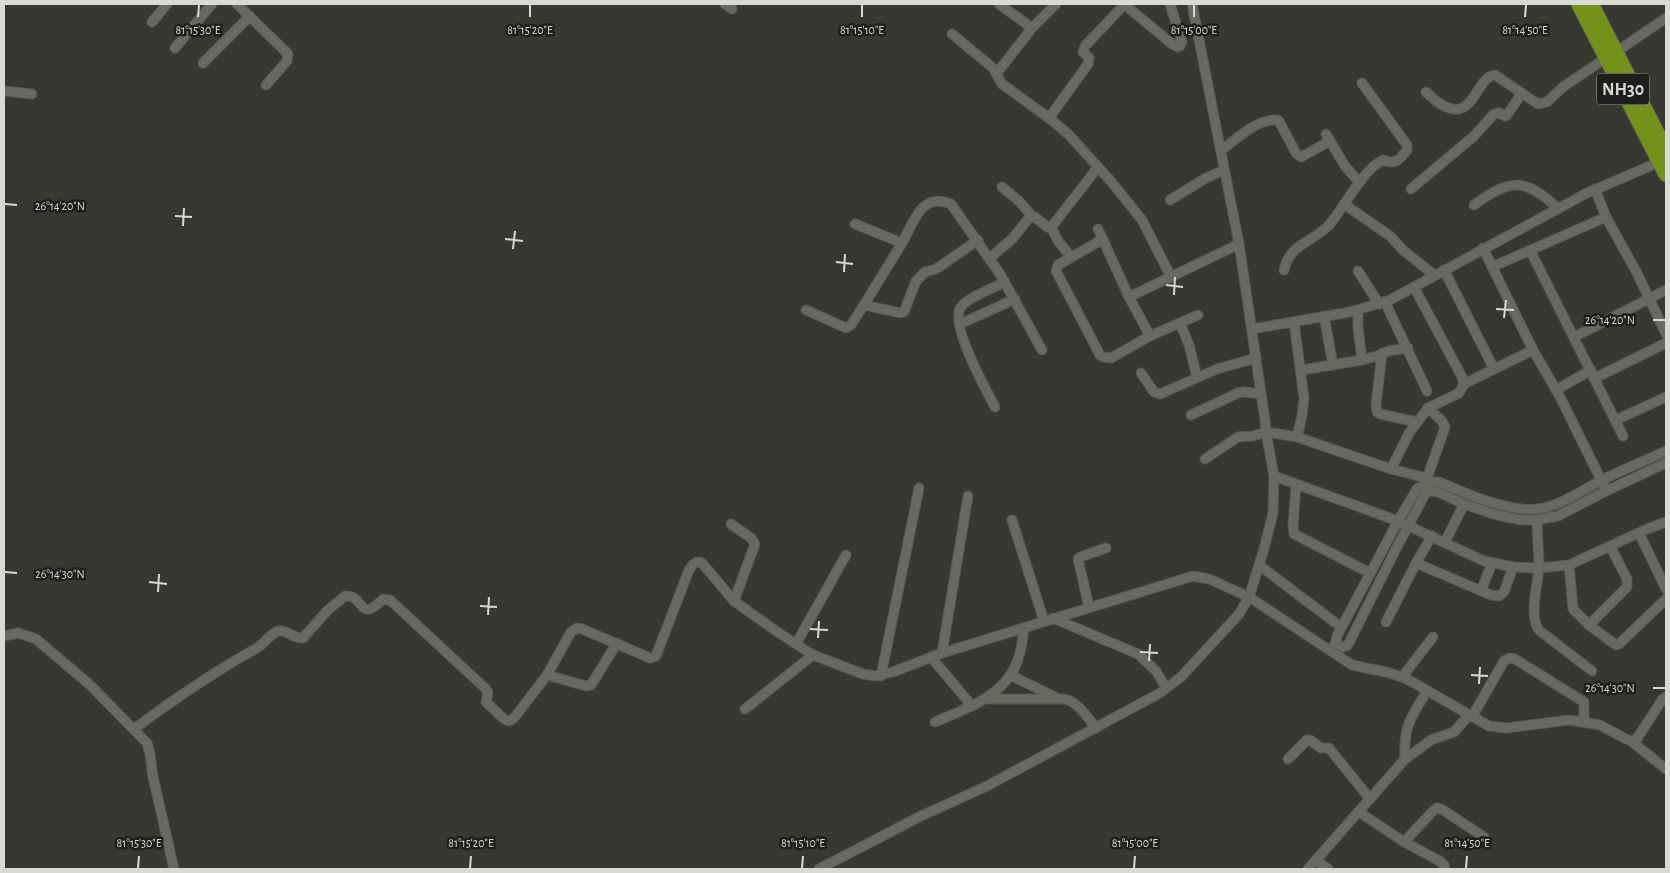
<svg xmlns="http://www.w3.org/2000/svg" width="1670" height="873" viewBox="0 0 1670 873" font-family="'Alegreya Sans',sans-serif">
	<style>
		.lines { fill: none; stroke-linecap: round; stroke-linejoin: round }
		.street-casing { stroke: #555851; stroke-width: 11 }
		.highway-casing { stroke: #555851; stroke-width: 17 }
		.street { stroke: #676a61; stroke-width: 9 }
		.highway { stroke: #74911b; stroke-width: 15 }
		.ticks { fill: none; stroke: #d8dad5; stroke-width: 2 }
		.labels { text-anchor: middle; stroke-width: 5; stroke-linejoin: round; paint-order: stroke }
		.shield { fill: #1e1f1c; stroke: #a0a29e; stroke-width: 1 }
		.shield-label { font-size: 18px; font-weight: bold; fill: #d8dad5 }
		.ticks-label { font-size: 12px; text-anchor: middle; fill: #d8dad5; stroke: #1e1f1c; stroke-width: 5; stroke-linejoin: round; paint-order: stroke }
	</style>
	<rect width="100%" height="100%" fill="#363931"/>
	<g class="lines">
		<g class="street-casing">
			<g id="street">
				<path d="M237 4 288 54 287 61 266 85"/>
				<path d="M725 4 732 9"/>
				<path d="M999 4 1032 28"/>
				<path d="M1124 4 1172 44 1178 47 1180 46 1182 42 1170 4"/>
				<path d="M152 22 167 4"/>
				<path d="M952 34 993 68 1002 84 1049 118 1068 134 1109 179 1142 220 1171 277"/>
				<path d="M175 48 212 4"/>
				<path d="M1616 52 1666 18"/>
				<path d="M203 63 250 16"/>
				<path d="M997 73 1032 28 1056 4"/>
				<path d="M4 91 32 94"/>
				<path d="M1426 92C1474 139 1473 76 1495 75L1538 104 1547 102 1563 87 1606 58"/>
				<path d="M1049 118 1088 64 1089 58 1083 52 1085 46 1125 4"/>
				<path d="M1326 134 1345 166 1359 182"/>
				<path d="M1221 151C1234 140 1262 115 1279 121L1296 153 1301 157 1330 141"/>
				<path d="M1002 187 1019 201 1032 216"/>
				<path d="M1411 189 1474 136 1494 114 1499 113 1505 116 1507 115 1522 93"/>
				<path d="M1595 189 1606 217 1637 273 1666 334"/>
				<path d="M1170 200 1206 178 1224 170"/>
				<path d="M1344 204 1390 236 1403 250 1434 275"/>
				<path d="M1474 205C1508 180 1525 176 1557 208"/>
				<path d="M855 224 902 243C914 222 921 192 951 204L1000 274 1042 350"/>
				<path d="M1051 227 1058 241 1071 257"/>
				<path d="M1098 229 1129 297 1150 336"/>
				<path d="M1103 239 1058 265 1056 271 1100 355 1103 357 1111 358 1150 336 1198 315"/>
				<path d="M902 243 864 305 900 313 904 312 916 281 925 272 936 269 978 240"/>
				<path d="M1483 248 1533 350 1559 395 1604 486"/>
				<path d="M1530 250 1623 436"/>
				<path d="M990 258 1013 238 1029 218 1035 217 1047 227 1053 225 1098 167"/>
				<path d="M1492 267 1606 217"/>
				<path d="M1284 270C1290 243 1312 243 1329 225 1344 208 1363 169 1383 160 1396 165 1399 160 1407 150V145L1362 83"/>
				<path d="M1444 270 1494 369"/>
				<path d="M1358 271 1379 304"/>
				<path d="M1129 297 1239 244"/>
				<path d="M1385 302 1427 391"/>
				<path d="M806 310 846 328 851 325 864 305"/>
				<path d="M1358 310V327L1362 360"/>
				<path d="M1324 316 1333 365"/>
				<path d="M1294 322 1304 398 1302 416 1297 437"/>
				<path d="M1180 323 1189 345 1197 377"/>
				<path d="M960 324 1015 299"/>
				<path d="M1252 329 1350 312 1390 300 1585 194 1664 160"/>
				<path d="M1574 337 1666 290"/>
				<path d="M1382 353 1376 405 1377 412 1380 414 1417 422"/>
				<path d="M1301 370 1362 360 1377 356 1389 351 1408 348"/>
				<path d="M1141 373 1154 392 1160 394 1217 369 1256 358"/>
				<path d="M1595 378 1666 343"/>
				<path d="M1464 384 1533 350"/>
				<path d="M1556 390 1591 370"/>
				<path d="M995 407C986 390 949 323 961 307 968 297 994 288 1005 282"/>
				<path d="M1191 415 1238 393 1244 392 1261 394"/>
				<path d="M1616 420 1666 397"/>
				<path d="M1666 451C1644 461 1622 470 1600 481 1575 494 1551 513 1522 509 1493 506 1466 493 1439 482H1427L1417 489 1398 521 1337 636 1335 644 1343 647 1347 646 1350 641 1395 551 1425 494 1429 491 1438 492 1464 504 1493 514 1520 520H1537L1558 516 1606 491 1666 463"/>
				<path d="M1205 459 1238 437 1253 436 1266 432 1297 437 1391 469 1426 478"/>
				<path d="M1391 469 1409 433 1428 408 1459 393 1464 384 1462 377 1414 287"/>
				<path d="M1274 476 1398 521 1484 561 1513 567 1539 568 1569 565 1647 529 1666 522"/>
				<path d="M1425 484 1445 427 1442 421 1428 408"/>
				<path d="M1296 485 1293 527 1294 534 1370 573"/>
				<path d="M1012 520 1044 621"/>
				<path d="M1537 520C1537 536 1539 551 1539 567 1538 582 1528 620 1540 631L1592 671"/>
				<path d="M731 524 751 538 755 544 734 601"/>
				<path d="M1639 533 1666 589"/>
				<path d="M1445 542 1464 504"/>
				<path d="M1416 563 1491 595 1499 596 1504 592 1513 567"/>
				<path d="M1259 565 1341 627"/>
				<path d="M1569 565 1573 609 1589 625 1616 645 1619 644 1666 599"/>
				<path d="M1481 591 1492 563"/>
				<path d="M1089 607 1078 559 1080 557 1106 548"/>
				<path d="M1053 618 1138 654 1156 671 1166 688"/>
				<path d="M1386 622 1416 563 1432 536"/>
				<path d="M1589 625 1627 587V579L1610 546"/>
				<path d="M4 636 18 633 36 639 90 685 147 743 150 754 153 777 174 869"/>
				<path d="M796 644 846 555"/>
				<path d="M942 653 968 496"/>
				<path d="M931 657 972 706"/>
				<path d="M547 675 586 686 591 685 617 643"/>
				<path d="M1010 675 1055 697"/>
				<path d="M881 676 919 488"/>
				<path d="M1402 677 1433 637"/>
				<path d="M986 699H1065C1079 703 1087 717 1096 728"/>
				<path d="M745 709 813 655"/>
				<path d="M1472 717 1504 661 1510 658 1515 659 1584 702V721"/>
				<path d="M935 722C963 710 999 698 1014 669 1021 656 1022 642 1024 628"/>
				<path d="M134 729C173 700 214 672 257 648 264 644 270 634 278 631 286 629 294 639 303 638L328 610 345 596C365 594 358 625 383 599L390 600 486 689 488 693 486 702 504 719 509 721 514 718 547 675 571 632 577 628 582 629 650 658 656 656 689 570C692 565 696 560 702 563L734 601 776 631 813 655 863 674 875 676 893 672 942 653 1193 576 1209 579 1249 597 1352 665 1390 673 1407 679 1489 726 1506 728 1569 720 1600 725 1626 739 1634 741 1638 737 1662 700 1666 697"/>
				<path d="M1631 741 1666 769"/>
				<path d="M1288 759 1307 740H1310L1321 748H1329L1370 799"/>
				<path d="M1405 759C1403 727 1411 717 1427 691"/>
				<path d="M1359 812 1404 842 1438 860 1444 865 1445 869"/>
				<path d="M1404 842 1433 811 1437 808 1443 810 1484 837"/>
				<path d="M1316 860 1328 869"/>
				<path d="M819 869 921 816 987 786 1160 693 1181 677 1239 614 1249 597 1264 549 1273 513 1274 476 1266 432 1265 420 1239 244 1192 4"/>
				<path d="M1308 869 1405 759 1431 740 1454 732 1469 715"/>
			</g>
		</g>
		<g class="highway-casing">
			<g id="highway">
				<path d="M1579 4 1666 174"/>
				<path d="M1591 4 1666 151"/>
			</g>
		</g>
		<use href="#street" class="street"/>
		<use href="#highway" class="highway"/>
	</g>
	<path class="ticks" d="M198 17 199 5M530 17V5M862 17V5M1194 17V5M1525 17 1526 5M5 204 17 205M175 216 192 217M183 226 184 208M505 239 523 241M513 249 515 231M836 262 853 264M844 272 845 254M1166 285 1183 287M1174 295 1175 277M1496 309 1514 310M1504 318 1506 300M1653 320H1665M5 572 17 573M149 582 167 584M158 592 159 574M480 606 497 607M488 615 489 597M810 629 828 630M818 638 819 621M1140 652 1158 653M1149 661 1150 644M1471 675 1488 676M1479 684 1480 667M1653 688H1665M138 868 139 856M470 868 471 856M802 868 803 856M1134 868 1135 856M1466 868 1467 856"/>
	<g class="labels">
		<rect class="shield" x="1597" y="73.5" width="52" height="31" rx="4"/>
		<g class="shield-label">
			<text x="1623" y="95">NH30</text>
		</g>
	</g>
	<g class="ticks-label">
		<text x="198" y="34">81°15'30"E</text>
		<text x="530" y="34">81°15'20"E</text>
		<text x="862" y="34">81°15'10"E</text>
		<text x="1194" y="34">81°15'00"E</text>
		<text x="1525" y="34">81°14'50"E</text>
		<text x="60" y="210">26°14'20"N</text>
		<text x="1610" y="324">26°14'20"N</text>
		<text x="60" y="578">26°14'30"N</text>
		<text x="1610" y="692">26°14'30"N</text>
		<text x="139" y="847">81°15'30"E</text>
		<text x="471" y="847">81°15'20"E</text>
		<text x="803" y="847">81°15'10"E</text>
		<text x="1135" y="847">81°15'00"E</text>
		<text x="1467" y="847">81°14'50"E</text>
	</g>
	<rect width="1670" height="873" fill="none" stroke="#d8dad5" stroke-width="10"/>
</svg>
